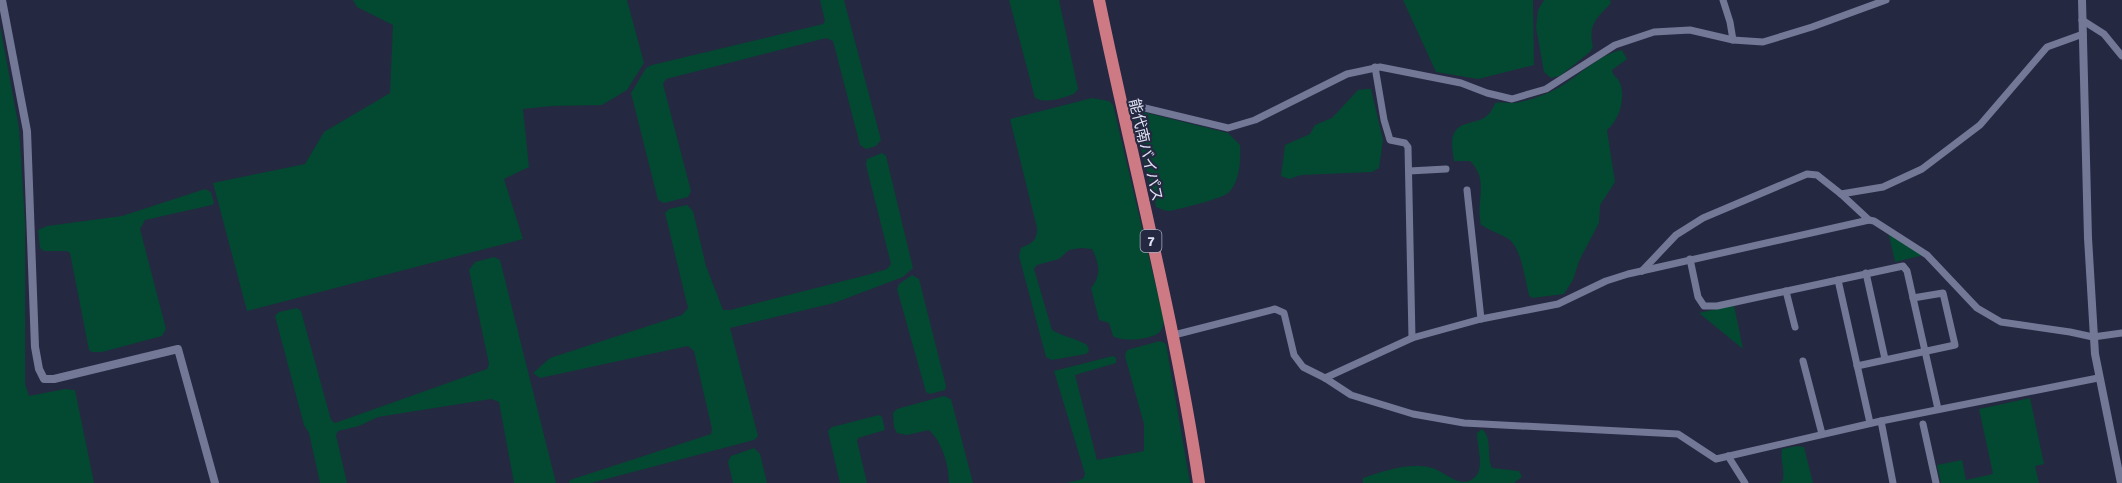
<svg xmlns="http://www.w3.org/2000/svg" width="2122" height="483" viewBox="0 0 2122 483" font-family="Signika,'Noto Sans JP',sans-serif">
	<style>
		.green { fill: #034830 }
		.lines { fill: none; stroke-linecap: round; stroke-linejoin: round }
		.minor { stroke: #737896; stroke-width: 7 }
		.tertiary { stroke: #737896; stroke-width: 8 }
		.trunk { stroke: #ce7a85; stroke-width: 12 }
		.labels { text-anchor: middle; stroke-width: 4.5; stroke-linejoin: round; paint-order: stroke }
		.shield { fill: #252841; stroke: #a8abbe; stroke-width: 1.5 }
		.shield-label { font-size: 14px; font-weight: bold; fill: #e0e3f4 }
		.street-label { font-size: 15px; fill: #e0e3f4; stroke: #252841 }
	</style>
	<rect width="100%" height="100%" fill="#252841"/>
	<g class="green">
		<path d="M353 0H627L644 63 627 90 602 105 552 106 523 109 529 167 504 179 523 239 247 311 213 183 305 164 324 132 390 93 393 25 357 7Z"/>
		<path d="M820 0H844L881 140 876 146 866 149 860 145 833 41 826 38 666 79 663 84 691 191 688 197 664 203 658 200 631 93 646 68 652 65 823 24 825 21Z"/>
		<path d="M1009 0H1059L1078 89 1074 94C1062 98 1047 104 1035 98Z"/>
		<path d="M1403 0H1533L1534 65 1478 79 1436 72Z"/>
		<path d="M1544 0H1610L1611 3C1596 19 1588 24 1593 47L1590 52 1560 76 1551 78 1544 72 1536 27 1538 10Z"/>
		<path d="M0 26 19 128 25 222V384L29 396 65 389 75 390 94 483H0Z"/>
		<path d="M1622 50 1627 59 1612 70C1613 76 1616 76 1619 81 1627 96 1619 121 1607 130L1615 182 1600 205 1599 223 1579 261 1573 280 1564 294 1532 298 1529 295C1525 280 1521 245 1507 238 1498 233 1491 231 1481 225 1475 201 1490 181 1470 161H1454C1453 155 1452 148 1452 142 1454 121 1470 125 1484 118 1489 115 1493 109 1495 103 1502 102 1507 103 1514 103 1528 101 1545 95 1558 88 1579 76 1598 55 1622 50Z"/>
		<path d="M1366 89H1371L1383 140 1379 168 1372 172 1301 175 1289 179 1281 176 1285 145 1310 134 1315 125 1332 118 1358 90Z"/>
		<path d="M1092 98 1109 101 1113 105 1164 321C1163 326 1162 332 1157 334 1147 340 1123 342 1113 336L1109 323 1099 320 1091 288C1102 275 1099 263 1092 249L1081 248 1069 250 1059 259 1037 265 1034 269 1052 330C1063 337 1076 338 1087 345L1089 351 1086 354 1052 360 1046 357 1019 256 1021 248C1032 243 1037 241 1037 228L1010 119Z"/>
		<path d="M1135 110 1228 133 1240 145C1241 159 1240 183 1228 193 1221 199 1179 209 1170 211 1165 211 1161 209 1156 207L1132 112Z"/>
		<path d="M882 153 886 156 913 268 903 277 834 303 730 328 758 436 754 440 591 483H569L570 480 711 434 712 429 694 351 688 346 540 378 533 373 550 358 682 315 688 308 665 213 669 209 687 205 693 211 706 266 723 310H730L867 275 887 269 891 264 866 165 867 159Z"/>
		<path d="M205 189 211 192 214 203 212 205 145 220 140 229 166 329 162 336 102 352H92L89 350 70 253 67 251H44L40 248 38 230 47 226 122 216Z"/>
		<path d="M1888 231 1924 255 1895 262Z"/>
		<path d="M494 257 500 260 556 483H514L499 402 491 399 378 417 359 426 338 431 336 435 347 483H320L309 433 304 425 275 316 279 312 297 308 301 311 331 420 335 423 487 369 489 364 469 270 475 262Z"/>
		<path d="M912 275 919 279 946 386 945 390 930 394 926 392 897 289 899 284Z"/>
		<path d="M1734 305 1743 349 1699 313Z"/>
		<path d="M1160 341 1166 344 1190 483H1066L1083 479 1085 474 1054 371 1113 356 1116 358V363L1075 375 1097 460 1144 451V424L1125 356 1127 350Z"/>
		<path d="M944 396 951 399 973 483H949C949 465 942 442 929 430L907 435 897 433 894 427 893 413 897 409Z"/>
		<path d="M2030 398 2044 464 2035 466 2039 483H1941L1937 465 1962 460 1966 480 1993 474 1979 409Z"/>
		<path d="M879 415 882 417 885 430 858 438 857 441 867 483H840L828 431 832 427Z"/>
		<path d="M1482 429C1493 439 1486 455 1492 468L1519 471 1522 477 1514 483H1363V478C1384 471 1410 462 1432 468 1443 471 1453 483 1466 482 1471 481 1478 476 1479 470 1482 459 1477 445 1477 433Z"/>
		<path d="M1797 446 1804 447 1813 483H1779L1783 480C1785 469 1780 461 1782 449Z"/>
		<path d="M754 448 760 454 767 483H733L728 462 731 456Z"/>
	</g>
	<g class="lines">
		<g class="minor">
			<path d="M1723 0 1730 22 1733 40"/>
			<path d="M2082 20 2104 34 2122 56"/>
			<path d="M1375 67 1384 120 1390 140 1405 143 1408 147 1412 338"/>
			<path d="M1120 102 1228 128 1255 120 1347 74 1380 67 1461 83 1487 93 1512 99 1546 89 1615 45 1654 32 1690 30 1733 40 1763 42 1812 27 1886 0"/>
			<path d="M1409 171 1446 169"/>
			<path d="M1467 190 1481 319"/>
			<path d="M1841 194 1883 187 1922 169 1980 125 2047 47 2083 34"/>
			<path d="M1690 259 1698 297 1704 306H1717L1903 266 1907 271 1938 409"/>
			<path d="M1642 271 1676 235 1703 218 1807 174 1817 175 1841 194 1869 220 1874 221 1927 255 1977 308 2001 322 2070 332 2093 337 2122 333"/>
			<path d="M1866 273 1885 359"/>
			<path d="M1838 280 1870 423"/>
			<path d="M1786 291 1795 327"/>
			<path d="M1174 335 1275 309 1284 313 1294 355 1303 367 1325 378 1351 395 1413 414 1464 423 1678 434 1716 459 1881 421 2098 378"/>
			<path d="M1803 361 1822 434"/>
			<path d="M1857 366 1955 345 1943 293 1913 298"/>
			<path d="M1325 378 1412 338 1481 319 1558 304 1606 281 1628 274 1869 220"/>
			<path d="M1881 421 1893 483"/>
			<path d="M1923 424 1936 483"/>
			<path d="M1728 456 1745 483"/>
		</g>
		<g class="tertiary">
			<path d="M2 0 27 131 35 347 39 369 44 379H54L178 349 215 483"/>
			<path d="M2082 0 2088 238 2095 354 2121 483"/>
		</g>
		<path class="trunk" d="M1099 0C1132 161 1175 320 1199 483"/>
	</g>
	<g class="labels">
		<rect class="shield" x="1140.5" y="230" width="21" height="22" rx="4.5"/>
		<g class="shield-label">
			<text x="1151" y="246">7</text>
		</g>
		<g class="street-label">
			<text transform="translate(1146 150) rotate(77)" y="5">能代南バイパス</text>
		</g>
	</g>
</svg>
